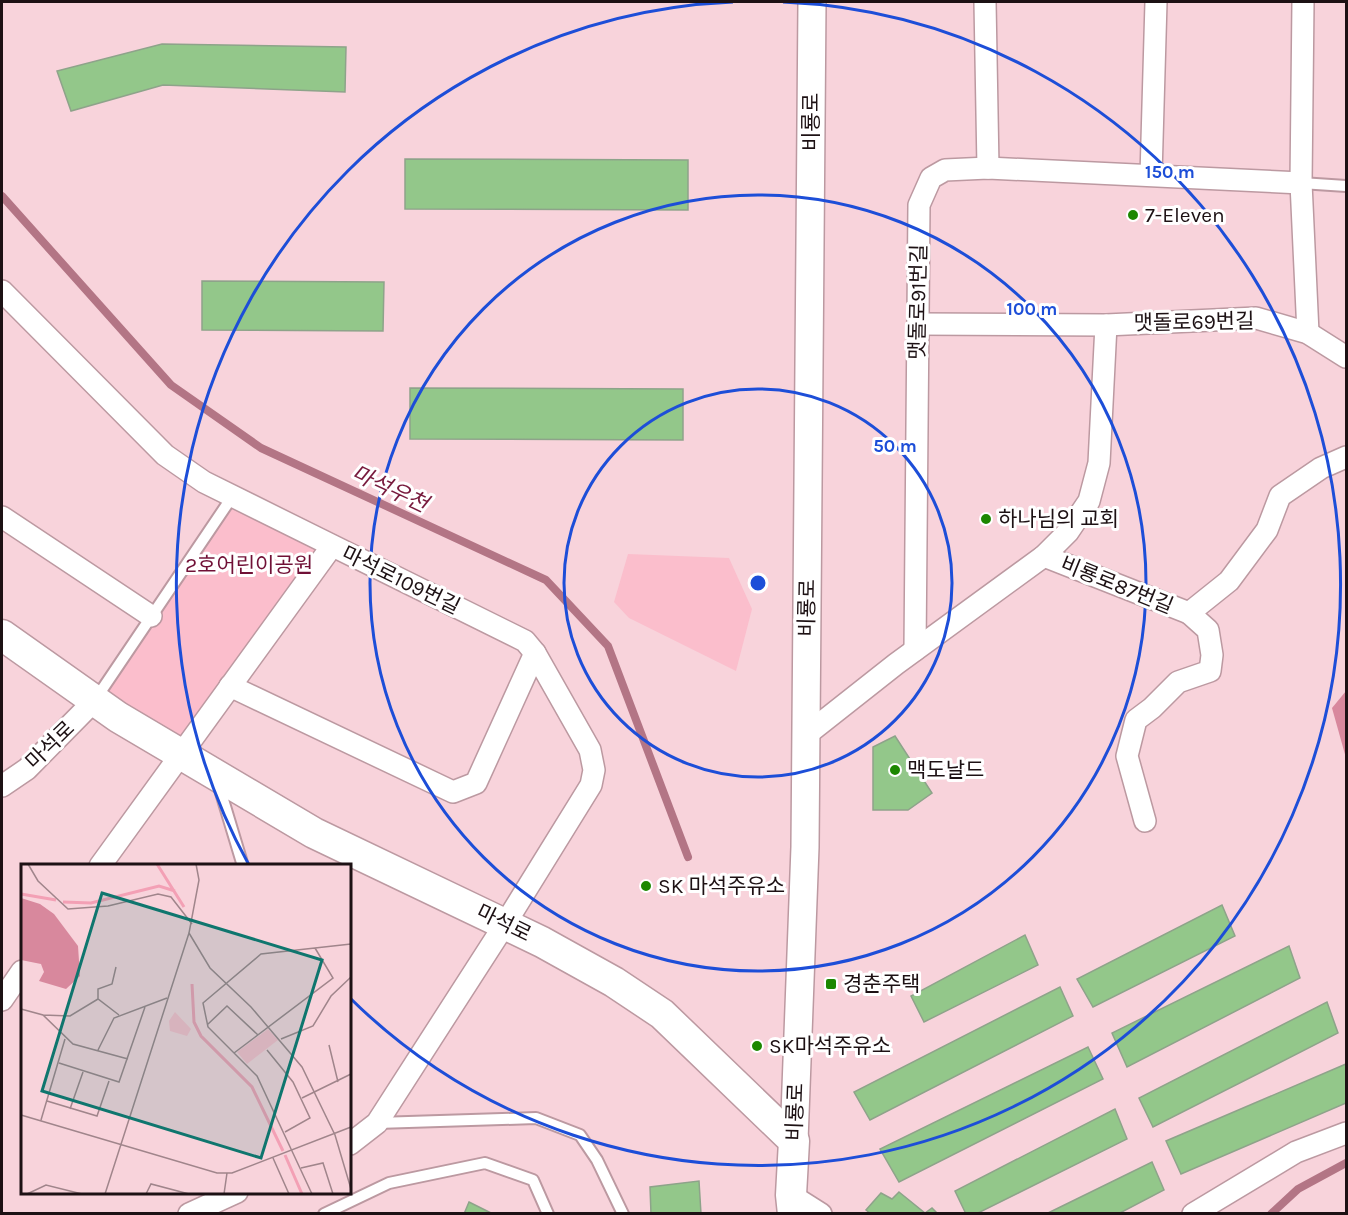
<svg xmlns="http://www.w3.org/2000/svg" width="1348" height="1215" viewBox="0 0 1348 1215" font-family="Karla,'Noto Sans KR',sans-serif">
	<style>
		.green { fill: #fbbecc }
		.forest { fill: #d8889d }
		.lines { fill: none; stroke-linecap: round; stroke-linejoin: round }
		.stream { stroke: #b37585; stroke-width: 8 }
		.building { fill: #93c78a; stroke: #8ea38a; stroke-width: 1.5 }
		.service-casing { stroke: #bc99a1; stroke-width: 14 }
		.minor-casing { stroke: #bc99a1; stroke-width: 24 }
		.tertiary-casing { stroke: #bc99a1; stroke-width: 30 }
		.secondary-casing { stroke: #bc99a1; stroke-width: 33 }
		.service { stroke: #fff; stroke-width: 10 }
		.minor { stroke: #fff; stroke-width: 21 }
		.tertiary { stroke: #fff; stroke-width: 27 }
		.secondary { stroke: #fff; stroke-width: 30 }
		.ring { fill: none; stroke: #1d4ed8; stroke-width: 3 }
		.poi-dot { fill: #1c8700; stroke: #fff; stroke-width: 2 }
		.labels { text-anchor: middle; stroke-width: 6; stroke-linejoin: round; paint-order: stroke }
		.street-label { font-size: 21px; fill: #1d1114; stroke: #fff }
		.poi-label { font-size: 21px; fill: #1d1114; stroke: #fff; text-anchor: start }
		.park-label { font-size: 21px; fill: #701036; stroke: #fff }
		.water-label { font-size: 22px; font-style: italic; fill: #781a3d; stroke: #fff }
		.inset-river { fill: none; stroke: #f3a0b5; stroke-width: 3 }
		.inset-road { fill: none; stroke: #a0858b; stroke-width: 1.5 }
		.view { fill: #0f766e; fill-opacity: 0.15; stroke: #0f766e; stroke-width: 3 }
		.inset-edge { fill: none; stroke: #1d1114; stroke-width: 3 }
		.centre { fill: #1d4ed8; stroke: #fff; stroke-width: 3 }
		.ring-label { font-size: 18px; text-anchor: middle; font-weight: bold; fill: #1d4ed8; stroke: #fff; stroke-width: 6; stroke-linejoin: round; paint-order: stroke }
	</style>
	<rect width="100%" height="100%" fill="#f8d3db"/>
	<g class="green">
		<path d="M240 505 314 542 316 555 185 737 174 742 107 691 229 507Z"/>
		<path d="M628 554 729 558 752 609 736 671 629 618 614 602Z"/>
	</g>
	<path class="forest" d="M1346 691V758L1332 708Z"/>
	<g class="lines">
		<g class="stream">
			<path d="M2 196 171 385 261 448 546 580 608 646 688 857"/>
			<path d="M1271 1214 1298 1189 1346 1163"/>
		</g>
	</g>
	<g class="building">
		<path d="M162 44 346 47 345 92 163 85 71 111 57 71Z"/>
		<path d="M405 159 688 160V210L405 209Z"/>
		<path d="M202 281 384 282 383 331 202 330Z"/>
		<path d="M410 388 683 389V440L410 439Z"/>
		<path d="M895 736 932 793 908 810H873V747Z"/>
		<path d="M1222 905 1235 936 1093 1007 1077 979Z"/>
		<path d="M1025 935 1038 965 924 1022 911 996Z"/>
		<path d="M1289 946 1300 978 1127 1067 1112 1033Z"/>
		<path d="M1060 987 1073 1016 870 1120 854 1092Z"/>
		<path d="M1327 1002 1338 1033 1153 1127 1139 1098Z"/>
		<path d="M1088 1047 1103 1079 899 1182 880 1149Z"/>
		<path d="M1346 1064V1103L1181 1174 1166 1141Z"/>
		<path d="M1115 1109 1127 1139 976 1214H966L955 1191Z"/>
		<path d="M1152 1162 1164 1190 1118 1214H1046Z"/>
		<path d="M699 1181 701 1214H651L650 1187Z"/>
		<path d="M899 1192 925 1213 932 1208 938 1214H871L866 1210 881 1193 892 1199Z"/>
		<path d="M469 1202 493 1214H464Z"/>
	</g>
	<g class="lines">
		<g class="service-casing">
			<g id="service">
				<path d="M1301 183 1346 186"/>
				<path d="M95 700 232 497"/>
				<path d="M218 783 243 866"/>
				<path d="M377 1123 536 1118 580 1135 597 1160 623 1214"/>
				<path d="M324 1214 389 1183 485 1163 533 1180 548 1214"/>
			</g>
		</g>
		<g class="minor-casing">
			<g id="minor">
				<path d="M985 2 988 168"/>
				<path d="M1303 2 1301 183 1308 333"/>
				<path d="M1151 175 1156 2"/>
				<path d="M2 291 165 455 204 482 525 641 535 653 590 750 594 770 591 785 505 924 377 1123 350 1144"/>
				<path d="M918 324 1106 325 1256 318 1308 333 1346 357"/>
				<path d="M2 517 151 616"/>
				<path d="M1044 556 1189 613 1229 581 1267 530 1280 496 1321 468 1346 457"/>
				<path d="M915 650 919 205 931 178 945 170 988 168 1301 183"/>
				<path d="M230 686 453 792 476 783 535 653"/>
				<path d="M806 735 896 664 1044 556 1068 532 1089 501 1099 463 1106 325"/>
				<path d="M2 786 27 769 95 700"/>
				<path d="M1145 821 1127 756 1136 720 1152 708 1178 682 1210 671 1212 655 1208 630 1189 613"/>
				<path d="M100 866 332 546"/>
				<path d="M2 1000 22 971"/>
				<path d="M791 1195 821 1214"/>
				<path d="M189 1214 237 1192"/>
				<path d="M1193 1214 1296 1152 1346 1133"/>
			</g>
		</g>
		<g class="tertiary-casing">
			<path id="tertiary" d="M794 1141 805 847 812 2"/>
		</g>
		<g class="secondary-casing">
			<path id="secondary" d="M2 635 118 717 314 833 542 942 614 982 662 1014 794 1141 791 1195 793 1214"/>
		</g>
		<use href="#service" class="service"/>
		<use href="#minor" class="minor"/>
		<use href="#tertiary" class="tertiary"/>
		<use href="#secondary" class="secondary"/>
	</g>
	<g class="ring">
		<circle cx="758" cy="583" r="194"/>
		<circle cx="758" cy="583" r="388"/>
		<path d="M249 865A582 582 0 0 1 733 2M783 2A582 582 0 1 1 350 998"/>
	</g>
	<g class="poi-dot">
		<circle cx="1133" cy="215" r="6"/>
		<circle cx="986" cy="519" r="6"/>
		<circle cx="895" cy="770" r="6"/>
		<circle cx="646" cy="886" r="6"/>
		<rect x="825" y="978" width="12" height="12" rx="3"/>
		<circle cx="757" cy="1046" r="6"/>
	</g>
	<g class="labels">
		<g class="street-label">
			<text transform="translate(811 122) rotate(-90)" y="7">비룡로</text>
			<text transform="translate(918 302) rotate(-89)" y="7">맷돌로91번길</text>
			<text transform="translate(1194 322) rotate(-1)" y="7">맷돌로69번길</text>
			<text transform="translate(401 580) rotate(26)" y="7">마석로109번길</text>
			<text transform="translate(1117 585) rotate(22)" y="7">비룡로87번길</text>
			<text transform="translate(807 608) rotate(-89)" y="7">비룡로</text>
			<text transform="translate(50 745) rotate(-44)" y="7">마석로</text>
			<text transform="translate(504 923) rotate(26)" y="7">마석로</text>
			<text transform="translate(795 1112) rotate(-88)" y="7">비룡로</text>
		</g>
		<g class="poi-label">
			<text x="1145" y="222">7-Eleven</text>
			<text x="998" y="526">하나님의 교회</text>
			<text x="907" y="777">맥도날드</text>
			<text x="658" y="893">SK 마석주유소</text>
			<text x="843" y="991">경춘주택</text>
			<text x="769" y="1053">SK마석주유소</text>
		</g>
		<g class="park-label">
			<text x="249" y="572">2호어린이공원</text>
		</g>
		<g class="water-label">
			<text transform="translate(390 488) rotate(25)" y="8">마석우천</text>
		</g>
	</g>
	<g transform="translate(21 864)">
		<rect width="330" height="330" fill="#f8d3db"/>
		<path d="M154 148 170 165 166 172 149 167 148 157ZM247 165 257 176 226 200 216 188Z" fill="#fbbecc"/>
		<path d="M0 34 19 40 33 50 57 82 59 112 45 125 18 117 23 108 20 100 0 96Z" fill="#d8889d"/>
		<path class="inset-river" d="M136 0 163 43M0 30 35 36M42 38 70 39 138 22 154 27M171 120 173 158 180 172 231 223 262 287M264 291 281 330"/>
		<path class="inset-road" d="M7 0 17 17 47 45 87 42 137 30 150 33 171 60M175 0 178 16 168 69 189 104 230 143 281 203 314 271 330 325M77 135V125L91 120 95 103M0 145 22 151 52 180 107 195M22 151 49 152 77 135 98 151M186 161 206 142 237 171M260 175 292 162 310 132 330 113M308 181 317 218M77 186 93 154 146 134M246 186 272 218 289 254 264 268M213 189 312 114 294 84M38 199 98 218 124 143M281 234 330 210M26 237 76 252 88 217M49 245 62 208M0 251 196 309H211L330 263M20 256 44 175M252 294 268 330M280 304 302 299 312 330M6 330 25 321 61 330M84 330 168 69M125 330 130 320 168 330M203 330 206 309M291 330 236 212 187 163 182 139 240 90 330 80"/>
		<path class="view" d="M81 29 301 96 240 294 21 227Z"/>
		<rect width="330" height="330" class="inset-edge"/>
	</g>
	<circle cx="758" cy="583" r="9" class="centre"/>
	<g class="ring-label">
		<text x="1170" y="178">150 m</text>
		<text x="1032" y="315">100 m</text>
		<text x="895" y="452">50 m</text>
	</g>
	<rect width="1348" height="1215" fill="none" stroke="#1d1114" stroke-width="6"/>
</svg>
